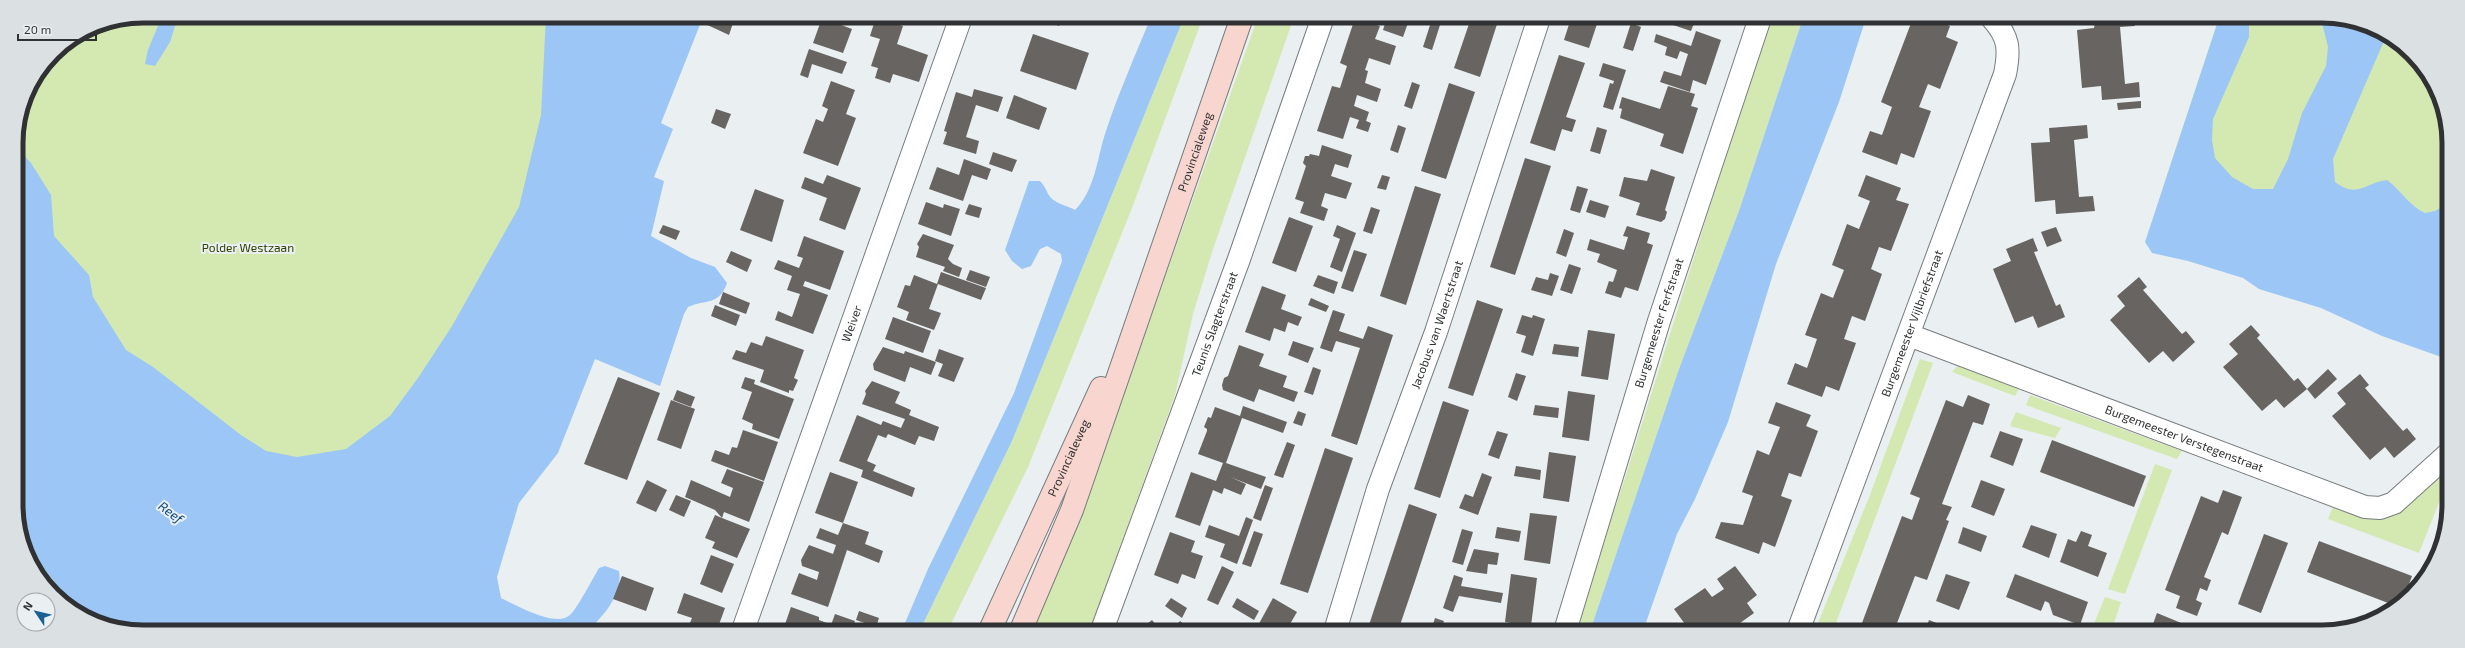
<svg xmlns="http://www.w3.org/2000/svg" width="2465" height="648" viewBox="0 0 2465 648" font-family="'Exo 2',sans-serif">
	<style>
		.green { fill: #d4e8b2 }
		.water { fill: #9cc6f6 }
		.building { fill: #676461 }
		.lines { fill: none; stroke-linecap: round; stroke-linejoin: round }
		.minor-casing { stroke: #787c7f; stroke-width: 24 }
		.secondary-casing { stroke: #787c7f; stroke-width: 24 }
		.minor { stroke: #fff; stroke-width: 22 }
		.secondary { stroke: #f8d6cf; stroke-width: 22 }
		.labels { text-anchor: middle; stroke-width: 4; stroke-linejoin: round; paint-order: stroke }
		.street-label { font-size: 12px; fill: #303133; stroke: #eaeff2 }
		.park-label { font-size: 12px; fill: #324300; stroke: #eaeff2 }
		.water-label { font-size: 13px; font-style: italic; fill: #0e4a83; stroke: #eaeff2 }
		.rim { fill: none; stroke: #303133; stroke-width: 5 }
	</style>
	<rect width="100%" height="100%" fill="#eaeff2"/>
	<g class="green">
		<path d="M143 16H554L541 177 441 384 118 630C85 618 50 601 33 567 27 556 23 542 18 530L16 135 26 94 53 53 95 26Z"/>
		<path d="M1184 17H1203L1132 208 1028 467 948 630H920L1012 441Z"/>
		<path d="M1258 17H1294L1213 249 1193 314 1175 395 1090 630H1030L1120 403Z"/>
		<path d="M1769 18H1803L1740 208 1679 369 1590 631H1574L1624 481Z"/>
		<path d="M2219 18H2347L2385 33 2412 53 2436 87 2447 119V359L2375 332 2321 307 2162 190Z"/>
		<path d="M1920 359 1933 363 1833 631H1818L1816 628 1870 495Z"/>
		<path d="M1960 363 2020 386 2015 396 1952 372Z"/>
		<path d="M2030 395 2182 451 2177 459 2026 405Z"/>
		<path d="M2016 412 2061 428 2055 438 2010 426Z"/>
		<path d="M2155 464 2172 470 2125 594 2108 589Z"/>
		<path d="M2447 470V482L2419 553 2328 519 2334 504 2385 519 2402 508Z"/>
		<path d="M2105 597 2121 602 2111 632 2091 631Z"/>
	</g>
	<g class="water">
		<path d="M162 16H178L170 42 155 66 145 64 148 50Z"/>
		<path d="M546 16 703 17 661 123 673 129 654 177 664 181 651 236 691 258 715 267 727 283C719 306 706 299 688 307L684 314 660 386 595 359 558 453 519 503 497 577 501 598C516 605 556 628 570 615 577 609 593 578 599 568L605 566 619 571C623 594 604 615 589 630H118C110 627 99 625 92 620 74 607 26 550 18 530L16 147 31 163 51 195 54 236 89 275 93 297 126 350 153 367 241 435 266 451 297 457 346 449 390 416 418 378 452 326 519 207 541 115Z"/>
		<path d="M1151 17H1184L1012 441 920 630H902L928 569 1014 393 1062 261 1061 254 1047 246 1040 249 1031 266 1022 269 1012 261 1005 250 1029 181H1040C1046 187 1046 192 1051 198 1057 204 1068 206 1075 210 1095 190 1097 159 1105 134 1118 94 1135 56 1151 17Z"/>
		<path d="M1803 18H1866L1839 102 1776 264 1728 422 1695 499 1677 534 1643 631H1590L1679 369 1740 208Z"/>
		<path d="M2219 18H2249V37L2213 119 2212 140 2215 158 2232 177 2253 189H2273L2288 159 2302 113 2326 66 2328 47 2322 23 2318 18H2344L2387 34 2333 159 2335 182C2358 199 2364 183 2387 180 2401 190 2409 206 2425 213L2435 211 2447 204V359L2382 336 2321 308 2259 289 2243 278 2188 261 2152 253 2145 242Z"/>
	</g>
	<g class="building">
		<path d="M703 17H718L733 23 729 35 701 22Z"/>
		<path d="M876 17 903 26 897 44 928 55 919 82 893 74 890 83 875 78 878 68 871 66 880 39 870 36Z"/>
		<path d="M1051 17H1062L1059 26 1049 22Z"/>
		<path d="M1387 17 1408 23 1403 37 1383 30Z"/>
		<path d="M822 18 852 29 843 53 813 43Z"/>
		<path d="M1355 18 1380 26 1375 39 1396 46 1390 65 1369 58 1365 70 1368 71 1365 83 1381 89 1377 102 1357 95 1354 106 1369 112 1366 121 1371 123 1368 132 1356 128 1359 120 1350 117 1343 139 1317 131 1332 86 1340 88 1347 66 1340 63Z"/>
		<path d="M1471 18H1499L1480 77 1454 68Z"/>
		<path d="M1571 18H1599L1589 48 1564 40Z"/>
		<path d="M1672 18H1696L1691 31 1670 24Z"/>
		<path d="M1913 18H1930L1950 26 1946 37 1958 42 1940 89 1928 84 1919 107 1931 111 1914 158 1901 153 1897 165 1862 152 1870 131 1882 135 1892 107 1881 102Z"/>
		<path d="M2096 18H2135V26L2120 27 2125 84 2139 82 2140 97 2102 100 2101 86 2082 88 2077 30 2094 28Z"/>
		<path d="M1431 22 1440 25 1432 50 1423 47Z"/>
		<path d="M1631 23 1641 27 1633 51 1623 48Z"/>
		<path d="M1696 31 1721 40 1706 85 1693 80 1690 92 1660 82 1664 71 1681 76 1688 54 1680 51 1677 59 1665 55 1667 47 1654 42 1656 34 1691 46Z"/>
		<path d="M1033 34 1089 53 1076 90 1020 71Z"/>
		<path d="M809 49 847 62 842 74 812 64 808 78 800 75Z"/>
		<path d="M1559 55 1585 63 1566 117 1576 120 1572 132 1562 129 1555 151 1530 143Z"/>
		<path d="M1603 63 1626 70 1613 110 1603 107 1610 83 1613 84 1614 81 1599 76Z"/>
		<path d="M831 81 855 90 846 114 856 118 838 166 803 153 816 119 823 122 828 109 822 106Z"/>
		<path d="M1412 82 1420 85 1412 109 1404 106Z"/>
		<path d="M1449 83 1475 92 1446 179 1421 171Z"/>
		<path d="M1668 86 1695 94 1691 106 1698 108 1683 154 1660 146 1664 134 1620 118 1622 109 1619 108 1622 97 1660 109Z"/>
		<path d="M974 89 1003 97 998 112 976 105 966 137 979 141 976 154 943 144 947 132 944 131 956 92 972 97Z"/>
		<path d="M1014 95 1047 108 1039 130 1006 118Z"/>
		<path d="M2141 101V108L2118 110 2117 103Z"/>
		<path d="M716 109 731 114 725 129 711 123Z"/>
		<path d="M1398 125 1406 128 1398 153 1390 150Z"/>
		<path d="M2087 125 2088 138 2074 140 2079 197 2093 196 2095 211 2056 214 2055 200 2035 202 2031 143 2050 142 2049 128Z"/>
		<path d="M1597 127 1607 130 1600 154 1590 151Z"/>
		<path d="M1322 145 1352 155 1348 168 1335 164 1331 176 1352 183 1346 199 1325 193 1321 206 1328 209 1324 221 1300 213 1304 202 1295 199 1306 166 1303 163 1305 156H1309L1310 154 1319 156Z"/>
		<path d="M993 152 1017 160 1012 172 989 164Z"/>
		<path d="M1525 158 1551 166 1515 275 1490 267Z"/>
		<path d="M964 159 991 169 987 180 972 175 963 201 929 189 937 167 959 175Z"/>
		<path d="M1651 169 1675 177 1665 210 1667 212 1665 219 1661 222 1636 215 1640 203 1619 196 1624 177 1647 181Z"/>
		<path d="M827 175 861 188 845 230 819 220 827 198 801 188 805 177 823 184Z"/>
		<path d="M1382 175 1390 177 1386 190 1377 188Z"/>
		<path d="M1866 175 1901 188 1896 200 1909 204 1891 251 1879 247 1871 269 1882 274 1865 321 1852 316 1844 339 1856 343 1839 391 1826 386 1822 397 1787 384 1795 363 1807 368 1817 339 1805 335 1821 293 1833 298 1844 270 1832 265 1847 224 1859 229 1870 201 1858 196Z"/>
		<path d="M1415 186 1441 194 1406 305 1380 296Z"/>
		<path d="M1577 186 1588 189 1580 213 1570 210Z"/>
		<path d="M755 189 784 200 772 242 740 230Z"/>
		<path d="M1590 200 1609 206 1605 218 1586 212Z"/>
		<path d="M926 202 943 208 944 204 960 209 951 236 918 224Z"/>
		<path d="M969 204 982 208 979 218 965 214Z"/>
		<path d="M1371 207 1380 210 1372 234 1363 231Z"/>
		<path d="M1289 217 1313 226 1296 272 1272 263Z"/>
		<path d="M663 225 680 231 676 240 659 233Z"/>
		<path d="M1337 225 1356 233 1342 272 1330 267 1340 239 1333 236Z"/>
		<path d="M1627 226 1650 233 1647 243 1653 245 1638 291 1625 287 1621 298 1605 293 1609 281 1613 282 1617 270 1597 262 1600 254 1587 250 1590 239 1624 250 1628 237 1623 236Z"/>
		<path d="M2056 227 2062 241 2047 247 2041 232Z"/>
		<path d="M1564 229 1574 233 1566 257 1556 253Z"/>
		<path d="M923 234 954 245 948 259 953 264 962 268 959 277 943 271 945 267 916 257 919 247 917 244Z"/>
		<path d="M804 236 844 251 830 290 805 281 803 286 828 295 813 334 775 320 778 311 792 317 800 294 787 290 792 276 774 269 778 260 799 268 803 258 797 256Z"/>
		<path d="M2033 238 2038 251 2034 252 2056 306 2060 304 2065 317 2038 328 2033 316 2015 323 1993 269 2011 261 2006 249Z"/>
		<path d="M1354 250 1367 254 1353 292 1341 288Z"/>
		<path d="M731 251 752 260 747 272 726 262Z"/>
		<path d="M1569 264 1581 268 1572 294 1560 290Z"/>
		<path d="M970 270 990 277 986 287 966 280Z"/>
		<path d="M941 272 986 288 981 300 938 284 929 309 941 313 934 330 906 320 909 312 897 307 905 285 910 286 914 275 937 284Z"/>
		<path d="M1550 273 1559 276 1552 296 1531 290 1536 277 1548 280Z"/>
		<path d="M1318 275 1338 282 1334 294 1313 286Z"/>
		<path d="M2139 277 2147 287 2143 290 2182 334 2186 331 2195 342 2173 362 2163 351 2149 363 2110 320 2125 306 2117 296Z"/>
		<path d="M1262 286 1286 295 1281 309 1302 317 1298 326 1288 322 1285 332 1274 328 1270 341 1245 332Z"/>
		<path d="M723 292 750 303 746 314 719 304Z"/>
		<path d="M1311 298 1329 306 1326 312 1308 305Z"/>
		<path d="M1477 300 1503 309 1473 396 1448 388Z"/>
		<path d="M715 305 740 315 736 326 711 316Z"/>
		<path d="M1333 310 1345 314 1339 331 1363 339 1368 326 1393 335 1357 445 1331 436 1360 348 1336 341 1332 352 1320 348Z"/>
		<path d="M1522 315 1532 318 1533 315 1545 319 1533 356 1521 352 1526 336 1516 333Z"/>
		<path d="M893 317 931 331 923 353 885 339Z"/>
		<path d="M2251 325 2260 335 2257 338 2276 360 2294 381 2298 378 2307 389 2284 408 2276 399 2262 411 2223 367 2238 354 2229 344Z"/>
		<path d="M1588 330 1615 334 1608 380 1581 376Z"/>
		<path d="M766 336 804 350 794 378 798 380 793 391 789 390V393L760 382 764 370 732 359 736 350 746 353 751 342 762 346Z"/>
		<path d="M1293 341 1314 348 1308 363 1288 355Z"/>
		<path d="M1554 344 1579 347 1578 357 1552 354Z"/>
		<path d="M1239 345 1264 354 1259 366 1287 376 1283 387 1298 392 1294 402 1259 389 1254 402 1223 390 1222 385 1224 378 1228 376Z"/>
		<path d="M883 347 904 354 905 351 936 362 931 375 910 367 905 382 874 370 873 364Z"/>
		<path d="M939 349 964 358 954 382 938 376 943 364 935 361Z"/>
		<path d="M1313 367 1321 370 1313 395 1304 392Z"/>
		<path d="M2328 369 2337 379 2315 399 2307 389Z"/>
		<path d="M1516 373 1526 376 1517 401 1508 397Z"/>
		<path d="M2360 374 2369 385 2365 388 2403 431 2407 428 2416 439 2394 458 2385 447 2370 460 2332 416 2346 404 2337 393Z"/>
		<path d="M618 377 660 393 627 480 584 464Z"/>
		<path d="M745 377 755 380 754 384 794 399 779 439 752 429 753 424 742 419 752 392 741 388Z"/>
		<path d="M872 381 900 392 895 403 911 410 909 415 939 427 934 441 919 436 915 445 888 434 886 438 878 435 867 461 876 465 873 471 915 488 912 497 861 477 863 470 839 461 857 415 881 425 883 421 901 428 905 419 862 404 866 394 865 391Z"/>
		<path d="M677 390 695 397 691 407 673 400Z"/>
		<path d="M1568 391 1595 395 1589 441 1562 437Z"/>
		<path d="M1968 395 1990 404 1983 425 1973 422 1942 504 1952 507 1946 520 1949 521 1927 580 1915 576 1894 631H1859L1902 516 1912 520 1920 498 1910 494 1946 400 1963 407Z"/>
		<path d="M671 400 695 409 681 449 657 440Z"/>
		<path d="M1443 401 1469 410 1440 498 1414 489Z"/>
		<path d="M1776 402 1811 415 1806 426 1818 431 1801 477 1789 473 1781 496 1792 500 1775 547 1763 542 1759 554 1715 538 1721 522 1743 525 1753 496 1742 492 1757 450 1769 455 1780 427 1768 423Z"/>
		<path d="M1535 405 1559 408 1558 418 1533 415Z"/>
		<path d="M1243 406 1287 422 1283 433 1242 418 1226 463 1266 477 1261 489 1230 477 1246 484 1241 495 1224 488 1222 494 1213 490 1200 526 1175 517 1191 472 1216 481 1223 463 1198 454 1207 431V429L1204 427 1208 417 1211 418 1215 407 1240 416Z"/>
		<path d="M1298 411 1306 414 1302 426 1293 423Z"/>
		<path d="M743 430 778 442 764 481 711 461 715 450 729 455 732 447 737 448Z"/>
		<path d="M1497 431 1508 434 1499 459 1488 455Z"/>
		<path d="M2000 431 2023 439 2013 466 1990 457Z"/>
		<path d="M2052 440 2146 476 2134 507 2040 472Z"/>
		<path d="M1287 442 1295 445 1283 478 1274 475Z"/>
		<path d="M1325 448 1353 458 1308 593 1280 584Z"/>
		<path d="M1549 452 1576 456 1569 502 1543 498Z"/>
		<path d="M1516 466 1541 470 1540 480 1514 476Z"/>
		<path d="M727 469 764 482 749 522 724 512 722 518 750 529 737 558 712 548 715 542 705 538 715 515 722 518 715 510 685 497 691 480 730 497 733 488 721 483Z"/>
		<path d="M830 472 858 482 843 523 869 532 865 544 883 551 879 563 847 550 828 607 791 594 799 573 817 580 819 572 802 566 801 560 809 545 833 554 836 545 816 538 820 528 838 535 843 523 815 513Z"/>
		<path d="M1482 473 1492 477 1478 515 1459 508 1465 494 1473 497Z"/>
		<path d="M647 480 667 490 656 512 636 503Z"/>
		<path d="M1981 480 2005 489 1994 516 1971 507Z"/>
		<path d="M1265 485 1273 488 1261 521 1253 518Z"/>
		<path d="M2223 490 2242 497 2228 535 2222 532 2204 577 2211 580 2207 591 2200 588 2196 600 2202 603 2197 616 2176 608 2180 596 2165 590 2201 496 2218 503Z"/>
		<path d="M676 495 691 501 684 517 669 510Z"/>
		<path d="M1409 504 1437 514 1415 581 1398 631H1367Z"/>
		<path d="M1530 513 1557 516 1550 564 1524 560Z"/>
		<path d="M1246 517 1253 520 1237 564 1220 557 1225 544 1205 537 1209 525 1239 536Z"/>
		<path d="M2031 525 2057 534 2049 558 2022 547Z"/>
		<path d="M1497 527 1521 531 1519 542 1495 538Z"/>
		<path d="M1963 527 1987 536 1981 552 1958 543Z"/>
		<path d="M1462 529 1473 532 1463 565 1452 562Z"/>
		<path d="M1254 531 1263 534 1251 567 1242 564Z"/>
		<path d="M2081 531 2092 535 2088 546 2107 553 2098 577 2060 562 2068 539 2076 542Z"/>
		<path d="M1170 532 1195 541 1191 552 1203 556 1195 579 1182 574 1178 584 1154 575Z"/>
		<path d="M2264 534 2288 543 2261 613 2238 604Z"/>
		<path d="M2319 541 2412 576 2402 603 2396 606 2307 572Z"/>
		<path d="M1474 549 1499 553 1497 565 1488 564 1487 574 1466 571Z"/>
		<path d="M711 555 734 564 722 593 700 584Z"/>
		<path d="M1222 566 1234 572 1218 605 1207 600Z"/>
		<path d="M1735 566 1757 595 1747 603 1754 613 1729 631H1690L1674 609 1705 588 1712 597 1724 589 1717 579Z"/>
		<path d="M1511 574 1537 578 1531 626 1505 622Z"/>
		<path d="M1946 574 1970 582 1959 610 1936 601Z"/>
		<path d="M2015 574 2088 602 2080 625 2053 615 2049 603 2045 601 2041 611 2006 597Z"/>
		<path d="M1454 575 1463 578 1461 586 1503 593 1501 603 1459 596 1453 612 1443 608Z"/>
		<path d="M622 576 654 588 646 611 613 599Z"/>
		<path d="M684 593 725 608 717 630H687L692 618 677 613Z"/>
		<path d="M1171 598 1187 608 1182 618 1165 606Z"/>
		<path d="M1237 598 1259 611 1254 620 1232 607Z"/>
		<path d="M1273 598 1297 612 1286 631H1255Z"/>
		<path d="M791 607 819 617V620L827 623 825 630H783Z"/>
		<path d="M859 611 879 618 876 627 856 620Z"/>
		<path d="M2157 613 2186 625 2184 632H2150Z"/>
		<path d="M835 614 855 621 852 630H844L831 625Z"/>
		<path d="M1435 618 1444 621 1440 631H1431Z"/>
		<path d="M1152 620 1161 631H1138Z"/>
		<path d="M1929 620 1952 629 1951 631H1925Z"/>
		<path d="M1180 621 1187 627 1183 631H1171Z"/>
		<path d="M1205 623 1214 629 1213 631H1199Z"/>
		<path d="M2300 627 2312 632H2298Z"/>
	</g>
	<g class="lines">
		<g class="minor-casing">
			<g id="minor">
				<path id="s1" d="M1909 335 2365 507 2380 508 2394 503 2447 455"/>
				<path id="s2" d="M743 630 961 17"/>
				<path id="s3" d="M1102 630 1239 259 1323 17"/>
				<path id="s4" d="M1335 631 1378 489 1436 332 1539 18"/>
				<path id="s5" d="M1565 631 1659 321 1760 18"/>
				<path id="s6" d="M1798 631 2005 74C2010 49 2009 37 1992 18"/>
			</g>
		</g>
		<g class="secondary-casing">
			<g id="secondary">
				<path id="s7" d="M990 630 1101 388"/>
				<path id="s8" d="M1021 630 1072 510 1242 17"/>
			</g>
		</g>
		<use href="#minor" class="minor"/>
		<use href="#secondary" class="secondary"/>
	</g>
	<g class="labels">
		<g class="street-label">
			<text dy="4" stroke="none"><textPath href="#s8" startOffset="509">Provincialeweg</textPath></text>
			<text dy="4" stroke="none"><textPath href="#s2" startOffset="325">Weiver</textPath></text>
			<text dy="4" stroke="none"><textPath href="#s4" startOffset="323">Jacobus van Waertstraat</textPath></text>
			<text dy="4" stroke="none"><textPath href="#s5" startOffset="322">Burgemeester Ferfstraat</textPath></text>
			<text dy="4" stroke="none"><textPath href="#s6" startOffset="328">Burgemeester Vijlbriefstraat</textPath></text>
			<text dy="4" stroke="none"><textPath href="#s3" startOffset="326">Teunis Slagterstraat</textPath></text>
			<text dy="4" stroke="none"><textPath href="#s1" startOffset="294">Burgemeester Verstegenstraat</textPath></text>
			<text dy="4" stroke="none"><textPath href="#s7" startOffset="189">Provincialeweg</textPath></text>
		</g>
		<g class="park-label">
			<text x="248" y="252">Polder Westzaan</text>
		</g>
		<g class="water-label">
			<text transform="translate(171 512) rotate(37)" y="5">Reef</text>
		</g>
	</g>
	<path d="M0 0H2465V648H0ZM143 23H2322A120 120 0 0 1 2442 143V505A120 120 0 0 1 2322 625H143A120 120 0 0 1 23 505V143A120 120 0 0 1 143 23Z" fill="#dbe0e3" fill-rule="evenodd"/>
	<path class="rim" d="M143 23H2322A120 120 0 0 1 2442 143V505A120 120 0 0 1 2322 625H143A120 120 0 0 1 23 505V143A120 120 0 0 1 143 23Z"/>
	<g transform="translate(36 612) rotate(305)"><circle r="19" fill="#eaeff2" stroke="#a0a3a6"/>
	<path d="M0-3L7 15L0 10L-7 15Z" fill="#1a6094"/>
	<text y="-6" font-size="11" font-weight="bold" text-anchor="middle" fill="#303133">N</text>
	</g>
	<path d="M18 34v6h78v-6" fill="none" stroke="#303133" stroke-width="2"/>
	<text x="24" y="34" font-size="12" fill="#303133" stroke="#eaeff2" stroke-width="3" paint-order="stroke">20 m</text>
</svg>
